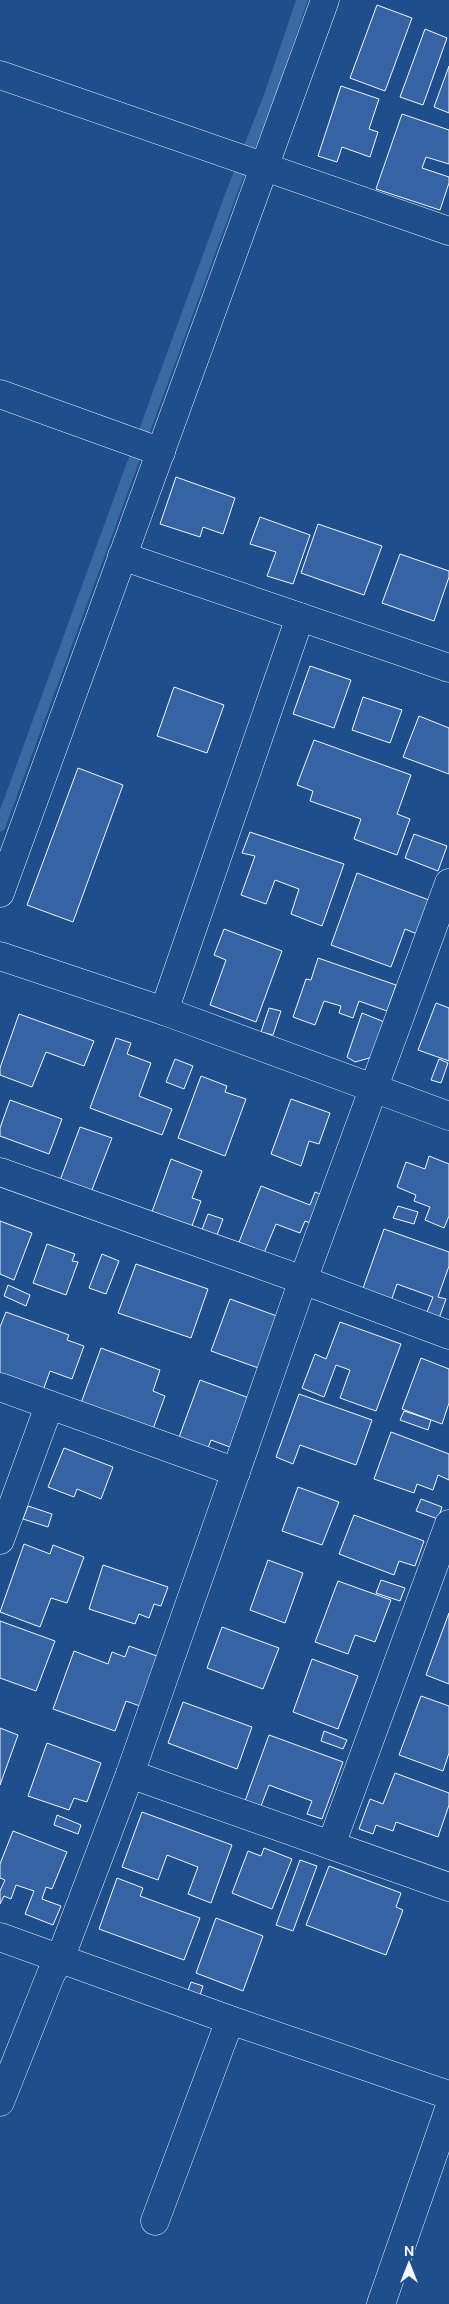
<svg xmlns="http://www.w3.org/2000/svg" width="449" height="2304" viewBox="0 0 449 2304" font-family="'DM Sans',sans-serif">
	<style>
		.lines { fill: none; stroke-linecap: round; stroke-linejoin: round }
		.stream { stroke: #3b69a3; stroke-width: 11 }
		.building { fill: #3563a3; stroke: #f2f6ff }
		.minor-casing { stroke: #f2f6ff; stroke-width: 29 }
		.minor { stroke: #1f4e8c; stroke-width: 28 }
	</style>
	<rect width="100%" height="100%" fill="#1f4e8c"/>
	<g class="lines">
		<path class="stream" d="M0 826 231 194 269 97 302 0"/>
	</g>
	<g class="building">
		<path d="M377 5 412 18 385 91 350 78Z"/>
		<path d="M425 29 447 38 423 105 400 97Z"/>
		<path d="M449 66V113L434 107Z"/>
		<path d="M341 86 379 99 369 129 378 132 370 157 342 147 337 162 318 156Z"/>
		<path d="M402 114 449 130V164L426 157 422 168 449 177V183L440 210 376 189Z"/>
		<path d="M176 477 235 498 223 534 203 527 200 537 160 524Z"/>
		<path d="M260 517 310 535 293 584 267 576 276 552 250 544Z"/>
		<path d="M318 524 382 546 364 595 301 573Z"/>
		<path d="M400 554 449 571V577L434 621 382 603Z"/>
		<path d="M310 666 351 680 334 728 293 714Z"/>
		<path d="M174 687 224 705 207 753 157 736Z"/>
		<path d="M363 697 402 710 390 743 352 730Z"/>
		<path d="M419 716 449 728V774L403 757Z"/>
		<path d="M314 740 411 775 397 814 410 819 397 855 354 839 361 819 310 801 313 791 297 785Z"/>
		<path d="M78 768 123 785 73 922 27 905Z"/>
		<path d="M250 832 344 864 322 926 291 914 299 889 275 880 266 904 241 895 255 856 242 853Z"/>
		<path d="M414 834 447 846 438 871 405 858Z"/>
		<path d="M357 873 429 900 417 934 405 929 391 967 331 945Z"/>
		<path d="M224 929 282 951 256 1022 210 1005 226 960 214 955Z"/>
		<path d="M318 958 396 985 387 1011 359 1001 353 1018 339 1013 341 1006 324 1001 315 1025 293 1017 306 979 311 980Z"/>
		<path d="M436 1003 449 1008V1061L418 1050Z"/>
		<path d="M269 1008 281 1011 273 1035 261 1032Z"/>
		<path d="M362 1013 392 1025 380 1055 355 1062 347 1057Z"/>
		<path d="M19 1014 94 1041 84 1066 46 1052 32 1087 0 1075V1068Z"/>
		<path d="M116 1038 131 1043 127 1054 151 1063 139 1096 172 1109 162 1135 90 1108Z"/>
		<path d="M175 1059 193 1066 184 1089 166 1082Z"/>
		<path d="M439 1059 448 1063 441 1083 431 1080Z"/>
		<path d="M201 1076 227 1086 225 1092 246 1099 225 1156 178 1138Z"/>
		<path d="M291 1099 330 1113 319 1144 309 1141 301 1166 271 1154Z"/>
		<path d="M10 1100 62 1119 49 1154 0 1136V1128Z"/>
		<path d="M80 1127 112 1138 90 1195 59 1183Z"/>
		<path d="M429 1156 449 1164V1216L444 1228 425 1220 430 1207 414 1201 416 1195 397 1187 406 1162 425 1169Z"/>
		<path d="M171 1159 202 1171 192 1198 201 1201 189 1234 149 1220Z"/>
		<path d="M261 1186 310 1205 315 1192 337 1201 326 1229 305 1221 300 1233 276 1224 259 1265 234 1255Z"/>
		<path d="M398 1206 418 1212 414 1224 393 1218Z"/>
		<path d="M208 1214 223 1219 211 1251 196 1245Z"/>
		<path d="M0 1221 32 1233 14 1280 0 1274Z"/>
		<path d="M384 1229 449 1252V1266L438 1297 446 1299 438 1321 425 1317 433 1297 397 1284 391 1301 362 1291Z"/>
		<path d="M47 1244 75 1254 72 1261 78 1262 66 1295 33 1283Z"/>
		<path d="M102 1254 119 1261 106 1294 89 1288Z"/>
		<path d="M136 1264 208 1289 191 1338 118 1313Z"/>
		<path d="M8 1285 30 1295 26 1306 4 1296Z"/>
		<path d="M230 1299 296 1323 264 1370 211 1351Z"/>
		<path d="M6 1312 69 1335 67 1340 84 1346 72 1379 50 1371 40 1399 0 1394V1327Z"/>
		<path d="M340 1322 401 1344 376 1411 340 1398 350 1370 336 1365 324 1397 302 1388 315 1354 326 1359Z"/>
		<path d="M101 1348 160 1370 153 1391 165 1396 153 1429 81 1403Z"/>
		<path d="M421 1358 449 1369V1403L442 1424 402 1409Z"/>
		<path d="M200 1380 271 1406 238 1450 211 1440 203 1461 174 1451Z"/>
		<path d="M299 1394 372 1420 356 1465 300 1445 293 1464 276 1457Z"/>
		<path d="M404 1411 431 1420 428 1430 400 1420Z"/>
		<path d="M391 1432 449 1454V1480L438 1475 433 1490 417 1484 414 1493 374 1479Z"/>
		<path d="M64 1448 113 1467 101 1499 77 1489 74 1497 48 1487Z"/>
		<path d="M298 1487 339 1502 322 1545 282 1531Z"/>
		<path d="M421 1499 442 1507 438 1519 416 1511Z"/>
		<path d="M28 1506 52 1514 48 1527 23 1519Z"/>
		<path d="M354 1515 424 1541 415 1566 399 1561 394 1575 339 1554Z"/>
		<path d="M24 1544 50 1554 53 1545 84 1557 67 1603 51 1598 40 1627 0 1612Z"/>
		<path d="M268 1560 303 1573 285 1623 250 1610Z"/>
		<path d="M103 1565 168 1587 161 1606 154 1604 149 1618 139 1614 135 1624 89 1609Z"/>
		<path d="M381 1580 405 1588 400 1601 376 1593Z"/>
		<path d="M338 1581 391 1600 375 1642 355 1635 348 1654 315 1642Z"/>
		<path d="M449 1613V1684L426 1675Z"/>
		<path d="M0 1621 55 1641 36 1691 0 1678Z"/>
		<path d="M222 1627 279 1648 263 1689 207 1668Z"/>
		<path d="M129 1646 157 1656 140 1706 126 1701 115 1731 53 1709 74 1651 108 1664 112 1652 125 1657Z"/>
		<path d="M312 1659 358 1676 338 1729 293 1712Z"/>
		<path d="M421 1696 449 1706V1753L443 1771 399 1755Z"/>
		<path d="M183 1702 252 1727 237 1769 168 1743Z"/>
		<path d="M0 1728 18 1735 0 1785Z"/>
		<path d="M324 1731 347 1740 343 1749 321 1741Z"/>
		<path d="M269 1735 343 1762 322 1819 307 1814 312 1801 269 1785 261 1806 245 1801Z"/>
		<path d="M47 1743 101 1763 87 1802 74 1798 69 1810 28 1796Z"/>
		<path d="M395 1773 449 1793V1805L438 1837 396 1822 393 1831 376 1825 373 1834 359 1829 370 1799 383 1804Z"/>
		<path d="M142 1812 232 1845 211 1903 188 1894 198 1867 167 1855 158 1880 122 1867Z"/>
		<path d="M57 1815 81 1825 78 1834 54 1825Z"/>
		<path d="M13 1831 67 1852 52 1889 46 1887 42 1899 61 1906 53 1925 25 1914 34 1891 16 1885 11 1899 4 1896 0 1904V1891L5 1880 0 1878V1864Z"/>
		<path d="M264 1848 292 1859 272 1909 232 1893 248 1851 261 1856Z"/>
		<path d="M300 1860 317 1866 293 1931 276 1925Z"/>
		<path d="M329 1866 401 1893 396 1907 403 1910 386 1955 306 1925Z"/>
		<path d="M117 1878 143 1888 140 1896 200 1918 184 1960 99 1929Z"/>
		<path d="M216 1918 263 1936 243 1991 196 1973Z"/>
		<path d="M191 1982 203 1986 198 2001 186 1996Z"/>
	</g>
	<g class="lines">
		<g class="minor-casing">
			<g id="minor">
				<path d="M0 75 449 231"/>
				<path d="M0 394 161 452"/>
				<path d="M122 556 449 668"/>
				<path d="M0 893 325 0"/>
				<path d="M0 956 164 1011 449 1116"/>
				<path d="M164 1011 300 617"/>
				<path d="M0 1172 303 1280 449 1335"/>
				<path d="M0 1387 236 1472"/>
				<path d="M0 1540 49 1406"/>
				<path d="M130 1774 449 1887"/>
				<path d="M331 1845 449 1524"/>
				<path d="M0 1937 230 2020 449 2095"/>
				<path d="M0 2102 51 1974 60 1959 130 1774 303 1280 449 883"/>
				<path d="M155 2221 230 2020"/>
				<path d="M381 2304 449 2109"/>
			</g>
		</g>
		<use href="#minor" class="minor"/>
	</g>
	<g transform="translate(409 2264)" stroke="#1f4e8c" stroke-width="4" paint-order="stroke">
	<path d="M0-4L9 19L0 12L-9 19Z" fill="#f2f6ff"/>
	<text y="-8" font-size="14" font-weight="bold" text-anchor="middle" fill="#f2f6ff">N</text>
	</g>
</svg>
